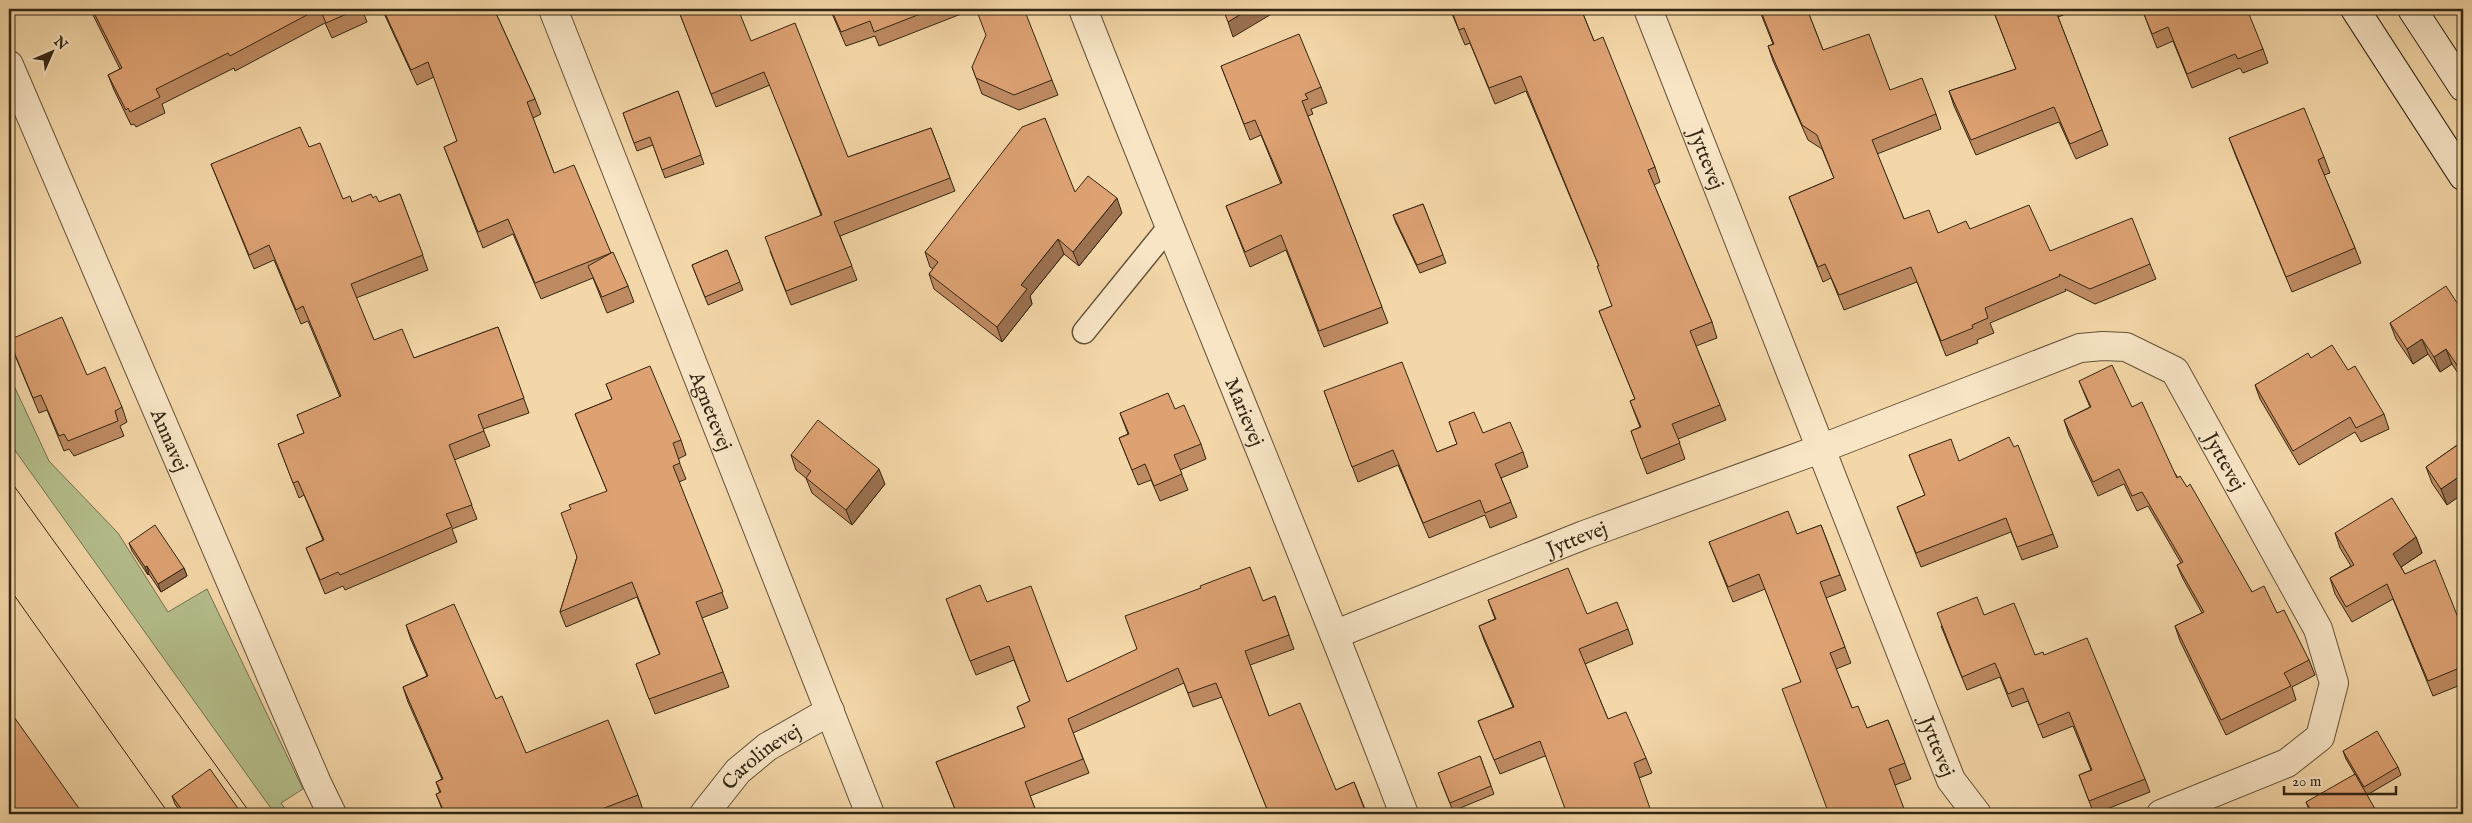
<svg xmlns="http://www.w3.org/2000/svg" width="2472" height="823" viewBox="0 0 2472 823" font-family="'IM FELL English',serif">
	<style>
		.green { fill: #b5bf8c; stroke: #747250 }
		.lines { fill: none; stroke-linecap: round; stroke-linejoin: round }
		.lane-casing { stroke: #635238; stroke-width: 25 }
		.street-casing { stroke: #635238; stroke-width: 30 }
		.secondary-casing { stroke: #332613; stroke-width: 30 }
		.lane { stroke: #f8e5c6; stroke-width: 22 }
		.street { stroke: #f8e5c6; stroke-width: 28 }
		.secondary { stroke: #f8e5c6; stroke-width: 28 }
		.tram { stroke: #332613; stroke-width: 1 }
		.wall { fill: #be8a62; stroke: #332613 }
		.shaded-wall { fill: #9b7150; stroke: #332613 }
		.building { fill: #dda172; stroke: #332613 }
		.labels { text-anchor: middle; stroke-width: 4.5; stroke-linejoin: round; paint-order: stroke }
		.street-label { font-size: 20px; fill: #332613; stroke: #f8e5c6 }
	</style>
	<rect width="100%" height="100%" fill="#f4d7a8"/>
	<filter id="stains"><feTurbulence type="fractalNoise" baseFrequency=".004" numOctaves="4"/><feColorMatrix values="0 0 0 0 .2 0 0 0 0 .09 0 0 0 0 .02 0 0 0 .5 -.17"/></filter>
	<radialGradient id="worn" r=".72"><stop offset=".6" stop-color="#630" stop-opacity="0"/><stop offset="1" stop-color="#630" stop-opacity=".3"/></radialGradient>
	<path class="green" d="M9 375 49 461 118 533 168 612 207 589 303 789 281 803 289 814H275L9 442Z"/>
	<g class="lines">
		<g class="lane-casing">
			<path id="lane" d="M1084 332 1169 227"/>
		</g>
		<g class="street-casing">
			<g id="street">
				<path id="s1" d="M553 9 870 814"/>
				<path id="s2" d="M1083 9C1188 278 1302 544 1404 814"/>
				<path id="s3" d="M1648 9 1951 780 1977 814"/>
				<path id="s4" d="M9 65 317 783 332 814"/>
				<path id="s5" d="M1336 634 1584 535 1820 449 2080 348 2103 346 2126 347 2175 371 2318 629 2334 683 2320 737 2287 763 2161 814"/>
				<path id="s6" d="M704 814 738 771 767 747 830 711"/>
			</g>
		</g>
		<g class="secondary-casing">
			<g id="secondary">
				<path d="M2355 9 2463 176"/>
				<path d="M2412 9 2463 87"/>
			</g>
		</g>
		<use href="#lane" class="lane"/>
		<use href="#street" class="street"/>
		<use href="#secondary" class="secondary"/>
		<g class="tram">
			<path d="M9 479 251 814"/>
			<path d="M9 588 169 814"/>
		</g>
	</g>
	<g class="wall">
		<path d="M90 9H362L367 22 332 38 325 23 235 71 234 68 162 104 165 113 136 127 134 124 131 125 114 90 108 75 120 69Z"/>
		<path d="M382 9H494L535 99 541 114 533 118 554 173 611 253 628 286 634 302 607 313 593 278 541 299 513 234 483 248 444 147 457 141 434 77 417 85Z"/>
		<path d="M678 9 751 41 848 157 931 128 955 191 840 236 857 280 791 305 770 251 821 215 770 85 716 107Z"/>
		<path d="M830 9H974L879 46 875 36 846 46Z"/>
		<path d="M1450 9H1581L1594 41 1655 167 1660 182 1654 185 1712 322 1717 338 1696 346 1726 420 1678 439 1685 459 1647 474 1631 431 1640 427 1630 401 1635 399 1599 311 1612 306 1599 266 1526 91 1495 104 1470 43 1465 45Z"/>
		<path d="M1759 9H1807L1823 50 1890 90 1936 114 1941 129 1877 154 1904 219 1938 233 1970 229 2050 251 2150 264 2156 279 2095 304 2065 289 2066 291 1990 323 1994 333 1977 340 1978 343 1946 356 1917 282 1844 310 1831 278 1823 282 1789 197 1834 178 1822 149 1808 140 1773 61 1768 46 1773 44Z"/>
		<path d="M2010 9H2070L2071 12 2058 17 2108 145 2076 159 2059 122 1976 155 1954 106 1949 91 2016 69 1995 15Z"/>
		<path d="M2142 9 2263 49 2268 63 2243 73 2240 68 2192 88 2173 41 2157 48Z"/>
		<path d="M1221 66 1321 87 1327 103 1311 109 1313 114 1308 116 1388 323 1324 347 1286 250 1250 267 1226 206 1281 184 1261 135 1250 140Z"/>
		<path d="M972 67 1052 80 1058 95 1019 110 982 94Z"/>
		<path d="M678 91 704 164 665 178 653 145 637 151 623 113Z"/>
		<path d="M2229 138 2324 157 2330 173 2324 175 2355 248 2361 263 2292 292 2235 154Z"/>
		<path d="M309 147 343 199 352 202 373 198 379 202 400 194 428 270 356 298 374 340 414 358 498 327 529 413 483 429 490 446 454 460 477 519 452 529 457 542 345 590 343 586 325 594 306 548 323 540 304 495 299 498 278 444 304 433 297 415 340 397 308 321 301 324 274 260 254 269 211 164Z"/>
		<path d="M1075 192 1122 213 1079 266 1064 254 1030 296 1032 304 1002 342 934 289 929 274 933 269 930 267 925 252Z"/>
		<path d="M9 195 14 209 9 211Z"/>
		<path d="M1423 204 1446 263 1420 273 1396 223 1393 215Z"/>
		<path d="M727 250 743 290 708 305 692 265Z"/>
		<path d="M2463 312V381L2452 364 2440 372 2428 354 2413 364 2396 339 2390 323Z"/>
		<path d="M9 341 87 375 122 407 127 422 120 426 124 436 74 456 69 449 64 451 47 410 39 413Z"/>
		<path d="M2311 358 2348 370 2384 414 2389 429 2361 442 2355 432 2299 465 2260 399 2255 385Z"/>
		<path d="M2079 381 2132 407 2252 592 2277 613 2309 660 2315 675 2292 687 2296 700 2226 735 2180 641 2175 626 2202 613 2183 579 2177 565 2181 563 2148 506 2137 511 2124 484 2098 496 2069 435 2064 420 2090 407Z"/>
		<path d="M606 384 681 440 686 455 678 459 686 479 679 482 728 608 702 618 729 687 655 714 636 664 660 655 637 597 566 627 560 612 577 557 607 491 581 429 575 414 612 399Z"/>
		<path d="M1324 391 1437 452 1457 444 1449 422 1483 433 1523 452 1528 467 1501 478 1517 517 1490 528 1485 515 1429 538 1398 465 1358 482Z"/>
		<path d="M1175 409 1201 444 1206 459 1180 470 1188 490 1160 501 1151 480 1138 485 1119 438 1128 434 1120 413Z"/>
		<path d="M2463 441 2447 505 2432 483 2426 467Z"/>
		<path d="M791 455 885 484 852 525 812 493 806 478 796 470Z"/>
		<path d="M1909 455 1959 461 2053 534 2058 547 2022 560 2011 532 1921 567 1897 507 1925 495Z"/>
		<path d="M1821 525 1846 590 1826 598 1851 663 1836 669 1852 708 1867 728 1888 720 1911 779 1895 785 1801 682 1765 589 1733 602 1709 542 1797 534Z"/>
		<path d="M2335 533 2416 537 2422 553 2401 567 2405 574 2463 630V685V684L2433 696 2393 599 2352 622 2335 594 2330 578 2351 566 2340 548Z"/>
		<path d="M129 543 184 568 187 576 161 592 149 574 148 575 132 551Z"/>
		<path d="M1275 596 1294 649 1250 665 1269 716 1336 790 1354 782 1367 814H1269L1222 697 1193 707 1184 683 1073 733 1089 773 1030 796 1037 814H957L936 762 1025 727 1017 707 1030 701 1014 660 976 675 951 613 987 602 1067 682Z"/>
		<path d="M1488 600 1587 614 1628 629 1633 644 1585 664 1608 719 1646 758 1652 773 1639 778 1545 756 1500 774 1478 721 1513 707 1484 640 1479 626 1495 619Z"/>
		<path d="M1984 615 2035 655H2044L2145 779 2150 792 2094 814 2079 775 2091 770 2073 726 2043 738 2028 701 2012 707 2000 677 1967 690 1941 626Z"/>
		<path d="M406 625 496 699 526 753 638 795 643 810 632 814H444L436 794 440 793 436 782 442 779 408 702 403 687 427 676 411 640Z"/>
		<path d="M2343 751 2398 767 2401 775 2367 795 2346 759Z"/>
		<path d="M1480 756 1494 794 1453 811 1441 781Z"/>
		<path d="M172 796 242 814H182L175 804Z"/>
		<path d="M2306 802 2378 814H2311Z"/>
	</g>
	<g class="shaded-wall">
		<path d="M1249 9H1280L1233 37 1228 22Z"/>
		<path d="M1117 198 1122 213 1079 266 1073 252Z"/>
		<path d="M1058 239 1064 254 1030 296 1032 304 1002 342 997 327 1021 285Z"/>
		<path d="M2422 339 2428 354 2413 364 2407 349Z"/>
		<path d="M2446 349 2452 364 2440 372 2434 357Z"/>
		<path d="M879 469 885 484 852 525 846 510Z"/>
		<path d="M2463 474V494L2447 505 2441 489Z"/>
		<path d="M2416 537 2422 553 2398 569 2393 554Z"/>
		<path d="M147 566 149 574 148 575 145 567Z"/>
		<path d="M184 568 187 576 161 592 158 584Z"/>
	</g>
	<g class="building">
		<path d="M92 9H318L230 56 228 53 156 89 160 97 130 112 128 108 126 110 108 75 122 68Z"/>
		<path d="M320 9H358L326 23Z"/>
		<path d="M383 9H494L535 99 527 102 554 173 574 165 611 253 535 283 508 219 478 232 444 147 457 141 428 62 411 70Z"/>
		<path d="M678 9H738L751 41 795 23 848 157 931 128 950 178 834 222 852 266 786 291 765 237 822 215 764 72 711 94Z"/>
		<path d="M831 9H933L874 32 870 21 841 32Z"/>
		<path d="M976 9H1024L1052 80 1014 95 976 78 972 67 986 35Z"/>
		<path d="M1223 9H1249L1228 22Z"/>
		<path d="M1451 9H1581L1594 41 1603 37 1655 167 1648 170 1712 322 1690 331 1720 405 1672 424 1680 443 1641 459 1631 431 1641 427 1630 401 1635 399 1599 311 1612 306 1597 266H1599L1521 76 1489 88 1464 28 1459 30Z"/>
		<path d="M1760 9H1807L1823 50 1869 34 1890 90 1922 78 1936 114 1872 140 1904 219 1929 210 1938 233 1966 221 1970 229 2029 205 2050 251 2132 218 2150 264 2090 289 2059 274 2060 276 1985 308 1988 318 1972 325 1973 328 1941 341 1911 267 1839 295 1825 264 1818 267 1789 197 1834 178 1817 135 1802 125 1768 46 1774 44Z"/>
		<path d="M2010 9H2055L2102 130 2070 144 2054 107 1971 140 1949 91 2016 69 1995 15Z"/>
		<path d="M2142 9H2247L2263 49 2238 59 2235 54 2187 74 2168 27 2152 34Z"/>
		<path d="M1299 34 1321 87 1305 94 1308 99 1302 101 1382 307 1319 331 1281 235 1245 252 1226 206 1282 183 1255 120 1244 124 1221 66Z"/>
		<path d="M678 91 701 155 662 170 650 137 634 143 623 113Z"/>
		<path d="M2304 108 2324 157 2318 160 2355 248 2286 277 2229 138Z"/>
		<path d="M1045 118 1075 192 1088 176 1117 198 1073 252 1058 239 1021 285 1027 289 997 327 929 274 938 262 925 252 1022 127Z"/>
		<path d="M300 127 309 147 320 143 343 199 350 196 352 202 371 194 373 198 376 196 379 202 400 194 423 255 351 284 374 340 402 329 414 358 498 327 524 398 478 415 484 431 449 445 472 505 446 514 452 527 340 575 338 572 320 580 306 548 324 540 298 481 293 483 278 444 304 433 297 415 341 396 303 306 296 310 269 245 249 255 211 164Z"/>
		<path d="M1423 204 1443 255 1417 265 1393 215Z"/>
		<path d="M727 250 740 282 705 297 692 265Z"/>
		<path d="M613 252 628 286 602 297 588 266Z"/>
		<path d="M2446 286 2463 312V374L2446 349 2434 357 2422 339 2407 349 2390 323Z"/>
		<path d="M62 317 87 375 105 367 122 407 115 411 118 421 68 441 64 434 59 436 41 395 33 398 9 340Z"/>
		<path d="M2332 345 2348 370 2355 366 2384 414 2356 428 2350 417 2293 451 2255 385 2308 353 2311 358Z"/>
		<path d="M1402 362 1437 452 1457 444 1449 422 1474 412 1483 433 1510 422 1523 452 1495 464 1511 502 1485 513 1480 500 1423 523 1393 450 1352 467 1324 391Z"/>
		<path d="M2112 365 2132 407 2142 402 2177 478 2180 476 2187 487 2190 484 2252 592 2264 586 2277 613 2284 610 2309 660 2284 673 2291 686 2221 720 2175 626 2204 612 2177 565 2183 562 2142 492 2132 496 2119 469 2093 482 2064 420 2091 407 2079 381Z"/>
		<path d="M650 366 681 440 673 443 680 463 673 466 723 592 696 602 723 672 649 699 636 664 660 654 632 582 560 612 577 557 561 513 571 509 569 505 607 491 575 414 612 399 606 384Z"/>
		<path d="M1168 393 1175 409 1184 405 1201 444 1174 455 1182 474 1154 486 1145 464 1132 470 1119 438 1129 434 1120 413Z"/>
		<path d="M818 420 879 469 846 510 806 478 811 471 791 455Z"/>
		<path d="M2009 437 2014 447 2018 445 2053 534 2017 547 2006 518 1916 553 1897 507 1925 495 1909 455 1951 439 1959 461Z"/>
		<path d="M2463 441V474L2441 489 2426 467Z"/>
		<path d="M2392 498 2416 537 2393 554 2405 574 2435 560 2463 630V683L2457 669 2428 681 2387 584 2346 607 2330 578 2354 565 2335 533Z"/>
		<path d="M1788 511 1797 534 1821 525 1840 575 1820 582 1845 647 1830 653 1852 708 1858 706 1867 728 1888 720 1905 763 1889 769 1906 814H1829L1782 689 1801 682 1759 574 1728 587 1709 542Z"/>
		<path d="M155 525 184 568 158 584 147 566 145 567 129 543Z"/>
		<path d="M1250 567 1263 601 1275 596 1289 635 1245 651 1269 716 1300 703 1336 790 1354 782 1366 813 1363 814H1269L1216 683 1188 693 1178 668 1068 719 1083 759 1025 782 1037 814H957L936 762 1025 727 1017 707 1030 701 1009 646 970 661 946 599 980 585 987 602 1031 586 1067 682 1137 649 1125 616 1201 588 1200 586Z"/>
		<path d="M1568 568 1587 614 1617 602 1628 629 1579 649 1608 719 1626 712 1646 758 1634 763 1652 814H1567L1540 741 1494 760 1478 721 1514 707 1479 626 1496 619 1488 600Z"/>
		<path d="M1977 597 1984 615 2014 603 2035 655 2043 652 2044 655 2087 638 2145 779 2089 801 2079 775 2092 770 2069 712 2038 725 2023 688 2008 694 1995 663 1962 677 1937 613Z"/>
		<path d="M454 604 496 699 502 696 526 753 608 720 638 795 589 814H445L436 794 441 792 436 782 443 779 403 687 428 676 406 625Z"/>
		<path d="M9 710 83 814H9Z"/>
		<path d="M2377 731 2398 767 2364 787 2343 751Z"/>
		<path d="M1480 756 1491 786 1450 803 1438 773Z"/>
		<path d="M210 769 242 814H185L172 796Z"/>
		<path d="M2355 774 2378 814H2313L2306 802Z"/>
		<path d="M799 812 800 814H794Z"/>
	</g>
	<g class="labels">
		<g class="street-label">
			<text dy="7" stroke="none"><textPath href="#s3" startOffset="161">Jyttevej</textPath></text>
			<text dy="7" stroke="none"><textPath href="#s1" startOffset="432">Agnetevej</textPath></text>
			<text dy="7" stroke="none"><textPath href="#s2" startOffset="434">Marievej</textPath></text>
			<text dy="7" stroke="none"><textPath href="#s4" startOffset="408">Annavej</textPath></text>
			<text dy="7" stroke="none"><textPath href="#s5" startOffset="1001">Jyttevej</textPath></text>
			<text dy="7" stroke="none"><textPath href="#s5" startOffset="259">Jyttevej</textPath></text>
			<text dy="7" stroke="none"><textPath href="#s3" startOffset="792">Jyttevej</textPath></text>
			<text dy="7" stroke="none"><textPath href="#s6" startOffset="82">Carolinevej</textPath></text>
		</g>
	</g>
	<rect width="2472" height="823" fill="none" stroke="#f4d7a8" stroke-width="30"/>
	<rect x="10" y="10" width="2452" height="803" fill="none" stroke="#332613" stroke-width="2.5"/>
	<rect x="15" y="15" width="2442" height="793" fill="none" stroke="#332613"/>
	<g transform="translate(52 52) rotate(45)" stroke="#f8e5c6" stroke-width="4" paint-order="stroke">
	<path d="M0-4L9 19L0 12L-9 19Z" fill="#332613"/>
	<text y="-8" font-size="14" font-weight="bold" text-anchor="middle" fill="#332613">N</text>
	</g>
	<path d="M2284 786v8h112v-8" fill="none" stroke="#332613" stroke-width="2.5"/>
	<text x="2292" y="786" font-size="15" fill="#332613" stroke="#f8e5c6" stroke-width="4" paint-order="stroke">20 m</text>
	<rect width="100%" height="100%" filter="url(#stains)"/>
	<rect width="100%" height="100%" fill="url(#worn)"/>
</svg>
